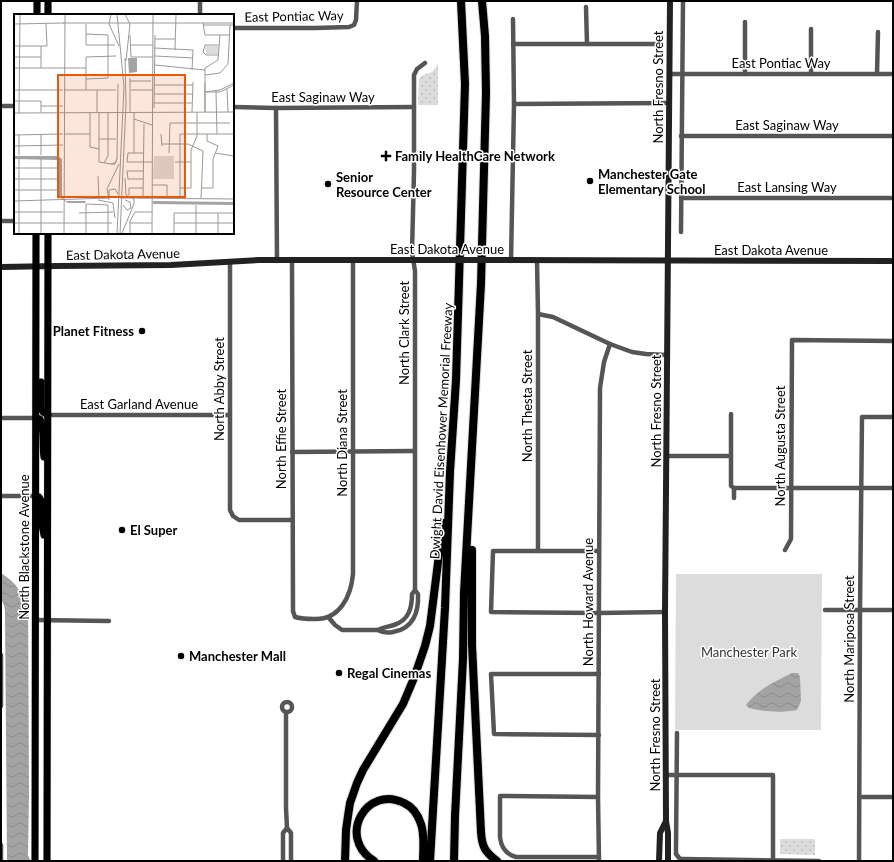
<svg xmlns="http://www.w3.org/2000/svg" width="894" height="862" viewBox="0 0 894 862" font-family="Lato,sans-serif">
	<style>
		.grass { fill: url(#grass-dots) }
		.park { fill: #dcdcdc }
		.water { fill: url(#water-waves) }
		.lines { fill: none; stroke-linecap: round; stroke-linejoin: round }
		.primary-casing { stroke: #dbdbdb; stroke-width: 8 }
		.highway-casing { stroke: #dbdbdb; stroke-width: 10 }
		.street { stroke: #555; stroke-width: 4.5 }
		.secondary { stroke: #222; stroke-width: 6 }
		.primary { stroke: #000; stroke-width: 7 }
		.highway { stroke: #000; stroke-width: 8 }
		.secondary-bridge { stroke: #222; stroke-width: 6 }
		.poi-dot { fill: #000; stroke: #fff; stroke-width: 1.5 }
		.labels { text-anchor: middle; stroke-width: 3; stroke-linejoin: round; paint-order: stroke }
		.street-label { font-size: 13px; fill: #000; stroke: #fff }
		.poi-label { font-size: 13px; font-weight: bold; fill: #000; stroke: #fff; text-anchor: start }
		.park-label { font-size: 13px; fill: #333; stroke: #fff }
		.inset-road { fill: none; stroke: #999; stroke-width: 1 }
		.view { fill: #e8590c; fill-opacity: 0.15; stroke: #e8590c; stroke-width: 2 }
		.inset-edge { fill: none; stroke: #000; stroke-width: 2 }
	</style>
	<defs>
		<pattern id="grass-dots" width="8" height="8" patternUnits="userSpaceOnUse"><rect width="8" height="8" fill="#dcdcdc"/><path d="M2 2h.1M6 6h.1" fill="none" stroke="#bbb" stroke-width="1.8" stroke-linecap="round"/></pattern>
		<pattern id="water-waves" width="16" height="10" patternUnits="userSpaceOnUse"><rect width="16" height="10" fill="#a3a3a3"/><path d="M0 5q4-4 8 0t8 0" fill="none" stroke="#8b8b8b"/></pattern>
	</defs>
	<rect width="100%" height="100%" fill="#fff"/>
	<g class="grass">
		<path d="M438 64V105H418L419 79C422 74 427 74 432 72Z"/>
		<path d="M780 839H815V855L780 854Z"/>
	</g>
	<path class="park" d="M676 574H822L821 730H675Z"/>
	<g class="water">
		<path d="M1 573C10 579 16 584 21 593H28L29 795 28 856 31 861H15L14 860H7L5 611 4 605 1 599Z"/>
		<path d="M792 673H798L800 677 801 701 797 710C780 713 765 712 749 708L746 705C758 689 774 682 792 673Z"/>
	</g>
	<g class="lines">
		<g class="primary-casing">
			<g id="primary">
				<path d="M37 15V1"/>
				<path d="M48 15V1"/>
				<path d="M41 382V408L43 412 48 415"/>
				<path d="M36 418 40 419C45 430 42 445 44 457"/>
				<path d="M36 496 39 497 42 502V525L44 535"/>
				<path d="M35 861 36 233"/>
				<path d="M47 861 48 233"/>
			</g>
		</g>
		<g class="highway-casing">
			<g id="highway">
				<path d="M472 550V645L481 832C482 847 485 852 497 861"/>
				<path d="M345 861 346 830 348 816 350 803 357 783 363 770 403 704 414 678 425 646 430 626 443 523"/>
				<path d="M374 861C336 837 367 784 404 803 413 807 418 815 421 824 425 836 423 849 423 861"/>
				<path d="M430 861 445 608 450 472 456 380 465 84 461 1"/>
				<path d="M454 861 455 816 463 659 464 593 481 284 486 93 485 36 482 1"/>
			</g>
		</g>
		<g class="street">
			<path d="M586 7 587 44"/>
			<path d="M200 15V1"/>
			<path d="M233 28H315L349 27 354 25 356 20 357 1"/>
			<path d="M513 44H657"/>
			<path d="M669 74H893"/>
			<path d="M745 74V22"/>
			<path d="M811 74V29"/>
			<path d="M877 74 878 32"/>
			<path d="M514 104 669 103"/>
			<path d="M1 106H15"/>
			<path d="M233 107 276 108 414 107"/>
			<path d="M276 108 277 261"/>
			<path d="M681 136H893"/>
			<path d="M681 198H893"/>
			<path d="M1 221H15"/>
			<path d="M681 232 683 1"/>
			<path d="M537 260 538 314V551"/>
			<path d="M292 261 293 611 295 617C302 619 307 619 314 619 340 620 351 596 353 574V261"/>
			<path d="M511 261 514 104 513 19"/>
			<path d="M230 262V510L233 516 239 520H292"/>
			<path d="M538 314 553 317 610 344 632 352 646 354 667 355"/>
			<path d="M731 414V486L734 488V498"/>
			<path d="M48 415H230"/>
			<path d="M1 418H36"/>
			<path d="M292 452 414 451"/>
			<path d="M667 456H731"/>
			<path d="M734 488H893"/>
			<path d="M1 496H36"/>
			<path d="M785 550 791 539 792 340 893 341"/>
			<path d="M599 551H493L491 612 599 613 665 612"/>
			<path d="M415 590V271L412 252 414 172V75L417 69 425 63"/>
			<path d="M415 590 418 594C419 612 413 629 393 632 388 633 383 633 378 630 383 627 388 627 394 625 409 620 412 608 412 594Z"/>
			<path d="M825 610H893"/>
			<path d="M329 618 335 625 342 630H378"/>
			<path d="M36 620 109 621"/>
			<path d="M1 655V706"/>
			<circle cx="287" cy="707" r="5"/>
			<path d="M286 712V808L287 828 291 833V861"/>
			<path d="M677 733 676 849V854L680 859H683L819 861"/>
			<path d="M599 735 494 734 491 674H599"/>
			<path d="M666 775H773V861"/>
			<path d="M598 797 500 796V837C501 847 505 854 516 857H599"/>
			<path d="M859 797H893"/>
			<path d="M1 845V861"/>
			<path d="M283 861V833L287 828"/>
			<path d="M599 861 598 797 600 388 604 362 610 344"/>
			<path d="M859 861 860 610 862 417H893"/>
		</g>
		<g class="secondary">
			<path d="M496 260 893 261"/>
			<path d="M1 267 57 266 171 265 259 260H444"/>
			<path d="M659 861 660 833 666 821"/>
			<path d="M668 861V833L666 821 665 612 670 1"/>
		</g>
		<use href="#primary" class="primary"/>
		<use href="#highway" class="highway"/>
		<path class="secondary-bridge" d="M444 260H496"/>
	</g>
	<g class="poi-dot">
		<path d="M384 150h4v4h4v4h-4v4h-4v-4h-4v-4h4z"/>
		<circle cx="590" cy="181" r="4"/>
		<circle cx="328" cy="184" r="4"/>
		<circle cx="142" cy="331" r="4"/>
		<circle cx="122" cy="530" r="4"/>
		<circle cx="181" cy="656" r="4"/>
		<circle cx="339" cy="673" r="4"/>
	</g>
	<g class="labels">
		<g class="street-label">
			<text transform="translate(294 16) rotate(-1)" y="5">East Pontiac Way</text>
			<text x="781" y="68">East Pontiac Way</text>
			<text transform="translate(658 87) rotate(-90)" y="5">North Fresno Street</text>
			<text x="323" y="102">East Saginaw Way</text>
			<text x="787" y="130">East Saginaw Way</text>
			<text x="787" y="192">East Lansing Way</text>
			<text x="447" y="254">East Dakota Avenue</text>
			<text x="771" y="255">East Dakota Avenue</text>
			<text transform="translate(123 254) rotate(-1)" y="5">East Dakota Avenue</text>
			<text transform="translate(404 333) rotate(-90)" y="5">North Clark Street</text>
			<text transform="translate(219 389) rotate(-90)" y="5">North Abby Street</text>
			<text x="139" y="409">East Garland Avenue</text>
			<text transform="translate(527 406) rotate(-90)" y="5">North Thesta Street</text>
			<text transform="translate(656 411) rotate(-90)" y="5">North Fresno Street</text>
			<text transform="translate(441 431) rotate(-87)" y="5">Dwight David Eisenhower Memorial Freeway</text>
			<text transform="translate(281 439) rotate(-90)" y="5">North Effie Street</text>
			<text transform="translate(342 443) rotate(-90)" y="5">North Diana Street</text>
			<text transform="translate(780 446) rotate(-90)" y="5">North Augusta Street</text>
			<text transform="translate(24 547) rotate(-90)" y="5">North Blackstone Avenue</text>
			<text transform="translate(588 602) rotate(-90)" y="5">North Howard Avenue</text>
			<text transform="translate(849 639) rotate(-90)" y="5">North Mariposa Street</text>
			<text transform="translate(655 735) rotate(-90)" y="5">North Fresno Street</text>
		</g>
		<g class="poi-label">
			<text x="395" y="161">Family HealthCare Network</text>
			<text x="598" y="179">Manchester Gate<tspan x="598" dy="15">Elementary School</tspan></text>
			<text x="336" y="182">Senior<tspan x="336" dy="15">Resource Center</tspan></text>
			<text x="134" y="336" text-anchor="end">Planet Fitness</text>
			<text x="130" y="535">El Super</text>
			<text x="189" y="661">Manchester Mall</text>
			<text x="347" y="678">Regal Cinemas</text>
		</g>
		<g class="park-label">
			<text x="749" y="657">Manchester Park</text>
		</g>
	</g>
	<g transform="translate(14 14)">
		<rect width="220" height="220" fill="#fff"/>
		<path d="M191 32H204L205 40H192ZM140 142H160V165H139Z" fill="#dcdcdc"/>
		<path d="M114 44H123V58L115 59ZM0 142H44L48 145V183L52 187H72L71 189H54L45 183 43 146 0 145ZM139 187 220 188V191L139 190Z" fill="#a3a3a3"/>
		<path class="inset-road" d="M97 0 95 10 105 32M103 0 110 73 103 220M111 0 116 10 112 47M49 9H220M189 9 191 21H216M0 10 50 9M72 10V31H101M189 11H220M116 21 117 43H139M141 25H161M117 31H139M0 32H33L32 10M27 32V54M140 34 179 36 178 56M161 36 162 0M205 41H192L189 38 191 31H205M141 42 179 44M0 43H27M141 51 191 56M0 54H72M191 61 206 59 214 50 216 11M72 65 94 64V21L72 20M116 67H137M140 71H179M213 75 214 98M0 76H49M50 76H102M72 76V43L102 42M83 76V98M117 76H139M202 77 203 120M190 78 206 76 220 69M191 78H206L220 71M140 80H179M0 87H27V98M140 89H178M27 92H49M140 94 141 21M76 98V133L85 135M85 98V148L97 150M116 98V64M120 98V139M178 98 179 68M191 98V54L204 46 206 21M191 98V69M0 99 220 98M5 99 6 0M120 105 138 111M27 120V141M50 120H76M147 120 148 132M0 121 49 120M85 125H102M148 130H174L189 137 187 185M0 132 49 131M129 139H114L113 148H138M155 139 156 109H216M201 139 220 142M5 141V121M103 145 104 70M103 145 101 150H97L101 149ZM161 148H177M90 149 94 142V98M0 154H44V185M84 162 85 185M0 165H44M129 165H114L113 157H129M138 171H153V184M166 174H177V136L183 122V98M188 174H199V145L204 132 193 127V120M0 176H44M115 181V174H129M166 183V120H220M101 184 95 182V176L101 175 104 180M106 184 220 185M129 184 130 110M84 186 99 189 101 204M95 186 93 175 105 150M0 187 96 184M109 191 113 196 117 194 116 188 111 186M182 191V220M0 198H49M65 199 99 198M0 209H98M116 209H138M160 209H220M108 219 120 190V185L112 181 111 164M5 220V145M27 220V145M50 220 51 0M72 220V190L94 191V220M106 220 112 90 111 44M116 220V207L121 198H138M138 220 139 0M160 220V199H220M204 220V199"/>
		<path class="view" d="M44 61H171V183H44Z"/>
		<rect width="220" height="220" class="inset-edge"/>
	</g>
	<rect width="894" height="862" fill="none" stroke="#000000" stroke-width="4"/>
</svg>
